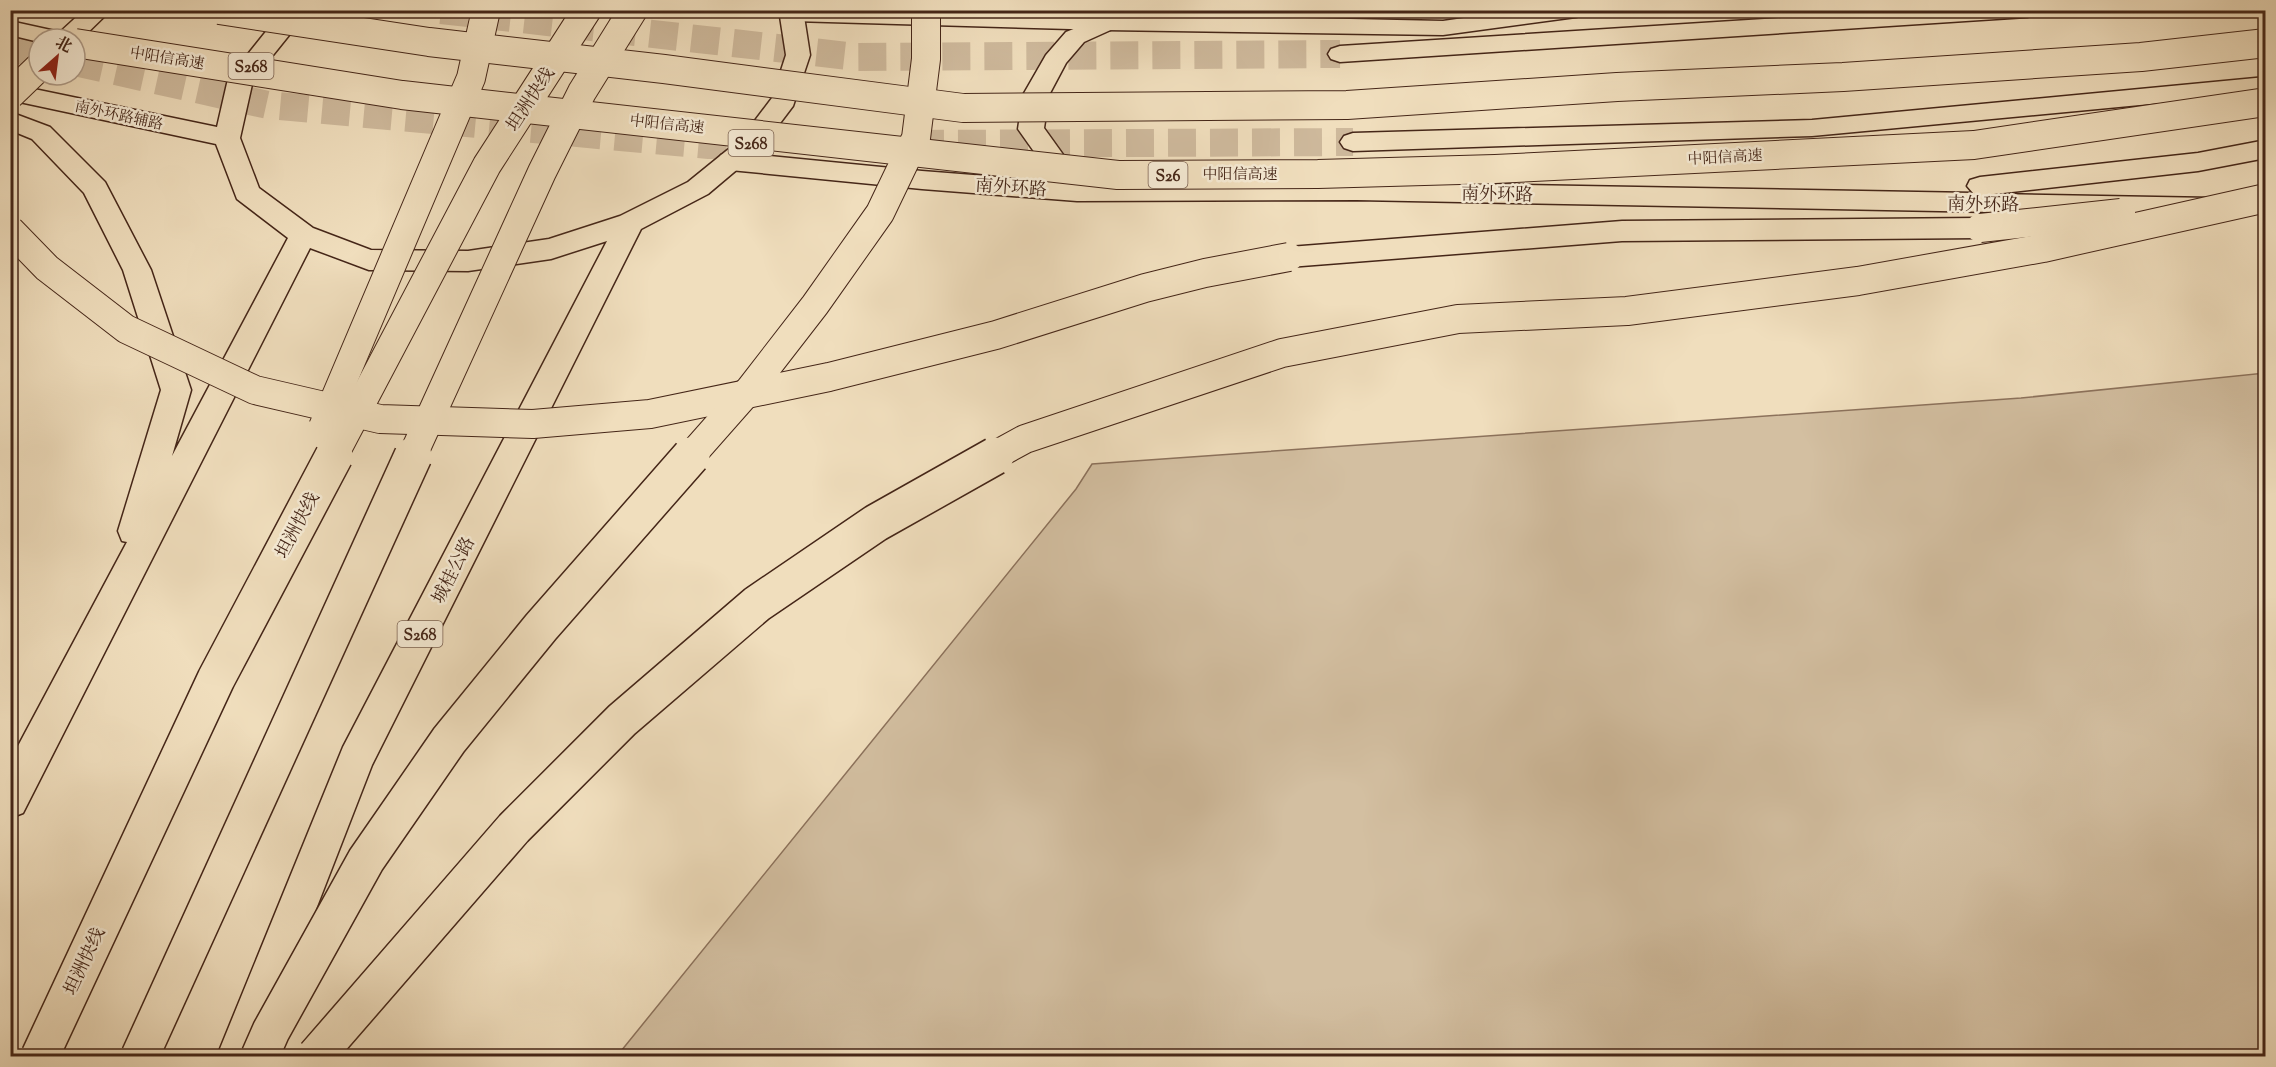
<svg xmlns="http://www.w3.org/2000/svg" width="2276" height="1067" viewBox="0 0 2276 1067" font-family="'Sorts Mill Goudy','Noto Serif SC',serif">
	<style>
		.green { fill: #d3bfa1; stroke: #8c725c; stroke-width: 1.5 }
		.lines { fill: none; stroke-linecap: round; stroke-linejoin: round }
		.highway-tunnel { stroke: #ceb99c; stroke-width: 28; stroke-dasharray: 28 14; stroke-linecap: butt }
		.primary-casing { stroke: #452618; stroke-width: 3 }
		.highway-casing { stroke: #452618; stroke-width: 3 }
		.primary { fill: #f0debd; fill-rule: evenodd }
		.highway { fill: #f0debd; fill-rule: evenodd }
		.highway-bridge-far1-casing { stroke: #452618; stroke-width: 30; stroke-linecap: butt }
		.highway-bridge-casing { stroke: #452618; stroke-width: 40; stroke-linecap: butt }
		.highway-bridge-far1 { stroke: #f0debd; stroke-width: 28 }
		.highway-bridge { stroke: #f0debd; stroke-width: 37 }
		.labels { text-anchor: middle; stroke-width: 5; stroke-linejoin: round; paint-order: stroke }
		.far-street-label { font-size: 15px; fill: #452618; stroke: #f5ead4 }
		.shield { fill: #f5ead4; stroke: #7a6150; stroke-width: 1.5 }
		.shield-label { font-size: 16px; font-weight: bold; fill: #452618 }
		.street-label { font-size: 18px; fill: #452618; stroke: #f5ead4 }
	</style>
	<rect width="100%" height="100%" fill="#f0debd"/>
	<filter id="stains"><feTurbulence type="fractalNoise" baseFrequency=".00333" numOctaves="4"/><feColorMatrix values="0 0 0 0 .2 0 0 0 0 .09 0 0 0 0 .02 0 0 0 .5 -.17"/></filter>
	<radialGradient id="worn" r=".72"><stop offset=".6" stop-color="#630" stop-opacity="0"/><stop offset="1" stop-color="#630" stop-opacity=".3"/></radialGradient>
	<path class="green" d="M2265 373V1056H617L1076 489 1092 464 2021 398Z"/>
	<g class="lines">
		<g class="highway-tunnel">
			<path d="M441 10 857 57 1340 54"/>
			<path d="M10 48 39 54"/>
			<path d="M75 62 268 105 709 145 766 144"/>
			<path d="M916 144 1353 142"/>
		</g>
		<g class="primary-casing">
			<g id="primary">
				<path d="M287 10H315L294 29 253 80 240 138 259 188 313 228 371 250 468 251 549 239 620 216 688 182 741 139 772 98 786 55 779 10H803L810 55 793 106 759 151 708 194 641 229 372 765 259 1056H217L343 747 607 241 551 259 468 271 369 270 310 248 23 813 10 818V761L127 542 122 541 118 531 161 390 123 270 84 193 32 139 10 130V112L50 127 105 182 151 270 191 390 172 456 288 238 237 199 216 144 10 100V84L217 127 228 79 276 19Z"/>
				<path d="M1106 16 1115 18 1118 23 1115 28 1084 42 1066 63 1049 95 1044 128 1087 188 1084 194 1074 197 1064 194 1018 129 1023 95 1046 55 1066 32Z"/>
			</g>
		</g>
		<g class="highway-casing">
			<g id="highway">
				<path d="M84 10H111L76 44 75 39H39V42L10 35V21L60 32Z"/>
				<path d="M783 10H923L1443 21 1519 10H1588L1584 15 1576 17 1443 35 1106 30 793 21 785 19 781 14Z"/>
				<path d="M1906 10H2039L2035 15 2027 17 1340 62 1331 59 1328 54 1331 49 1340 46Z"/>
				<path d="M2266 77V93L1812 136 1353 151 1344 148 1340 142 1344 136 1353 133 1812 120Z"/>
				<path d="M2266 140V158L2198 171 1994 194 2212 198 2222 200 2226 207 2222 214 2212 216 1357 200 1077 201 922 189 730 170 721 167 717 161 721 155 730 152 922 171 1077 183 1357 182 1973 193 1967 186 1970 180 1980 177 2198 153Z"/>
				<path d="M1980 218 1990 221 1994 228 1990 235 1980 238 1622 241 1289 267 1279 264 1275 257 1279 250 1289 247 1622 221Z"/>
			</g>
		</g>
		<use href="#primary" class="primary"/>
		<use href="#highway" class="highway"/>
		<g class="highway-bridge-far1-casing">
			<g id="highway-bridge-far1">
				<path d="M219 10 429 42 664 69 963 108 1347 105 1617 87 1843 77 2141 57 2266 43"/>
				<path d="M75 43 402 95 1118 175 1318 174 1495 169 1974 145 2266 102"/>
				<path d="M10 95 39 67"/>
				<path d="M1980 228 2121 213"/>
				<path d="M10 230 47 268 126 329 255 390 380 419 533 424 650 414 829 377 996 335 1145 288 1205 273 1289 257"/>
				<path d="M323 427 471 78 486 10"/>
				<path d="M333 457 487 165 587 10"/>
				<path d="M412 457 542 172 582 92 633 10"/>
				<path d="M690 457 750 389 815 305 880 213 916 138 926 59V10"/>
				<path d="M992 457 1025 439 1282 353 1458 319 1627 311 1858 281 2043 248 2266 198"/>
			</g>
		</g>
		<g class="highway-bridge-casing">
			<g id="highway-bridge">
				<path d="M40 1056 216 679 334 456"/>
				<path d="M140 1056 413 456"/>
				<path d="M260 1056 271 1031 366 860 449 740 541 627 691 456"/>
				<path d="M316 1056 514 828 622 720 757 604 876 523 995 456"/>
			</g>
		</g>
		<use href="#highway-bridge-far1" class="highway-bridge-far1"/>
		<use href="#highway-bridge" class="highway-bridge"/>
	</g>
	<g class="labels">
		<g class="far-street-label">
			<text transform="translate(167 58) rotate(9)" y="5">中阳信高速</text>
			<text transform="translate(119 115) rotate(12)" y="5">南外环路辅路</text>
			<text transform="translate(667 124) rotate(6)" y="5">中阳信高速</text>
			<text transform="translate(1725 157) rotate(-3)" y="5">中阳信高速</text>
			<text x="1240" y="179">中阳信高速</text>
		</g>
		<g class="shield">
			<rect x="228.5" y="53" width="45" height="26" rx="4.5"/>
			<rect x="728.5" y="130" width="45" height="26" rx="4.5"/>
			<rect x="1148.5" y="162" width="39" height="26" rx="4.5"/>
			<rect x="397.5" y="621" width="45" height="26" rx="4.5"/>
		</g>
		<g class="shield-label">
			<text x="251" y="72">S268</text>
			<text x="751" y="149">S268</text>
			<text x="1168" y="181">S26</text>
			<text x="420" y="640">S268</text>
		</g>
		<g class="street-label">
			<text transform="translate(530 99) rotate(-57)" y="6">坦洲快线</text>
			<text transform="translate(1011 187) rotate(4)" y="6">南外环路</text>
			<text transform="translate(1497 194) rotate(1)" y="6">南外环路</text>
			<text transform="translate(1983 204) rotate(1)" y="6">南外环路</text>
			<text transform="translate(297 525) rotate(-62)" y="6">坦洲快线</text>
			<text transform="translate(453 570) rotate(-63)" y="6">城桂公路</text>
			<text transform="translate(84 961) rotate(-65)" y="6">坦洲快线</text>
		</g>
	</g>
	<rect width="2276" height="1067" fill="none" stroke="#f0debd" stroke-width="36"/>
	<rect x="12" y="12" width="2252" height="1043" fill="none" stroke="#452618" stroke-width="3"/>
	<rect x="18" y="18" width="2240" height="1031" fill="none" stroke="#452618" stroke-width="1.5"/>
	<g transform="translate(57 57) rotate(28)"><circle r="28" fill="#f5ead4" stroke="#af9c89" stroke-width="1.5"/>
	<path d="M0-4.5L10 22L0 15L-10 22Z" fill="#8f2418"/>
	<text y="-9" font-size="16" font-weight="bold" text-anchor="middle" fill="#452618">北</text>
	</g>
	<rect width="100%" height="100%" filter="url(#stains)"/>
	<rect width="100%" height="100%" fill="url(#worn)"/>
</svg>
